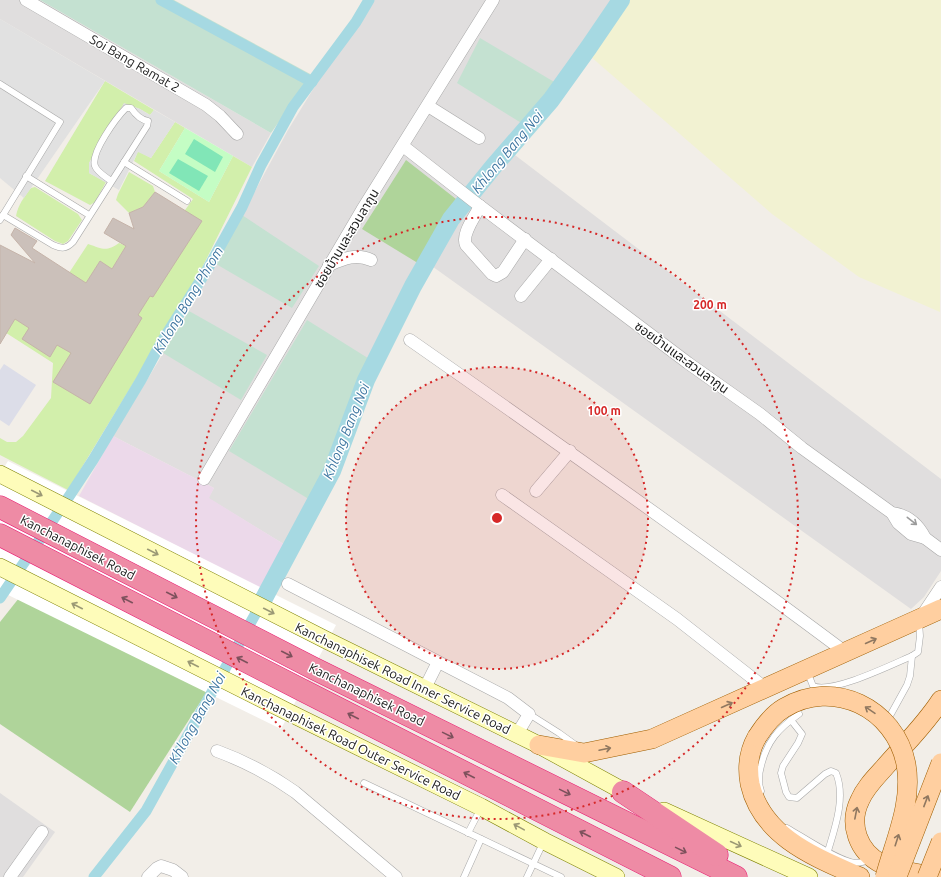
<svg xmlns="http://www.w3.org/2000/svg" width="941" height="877" viewBox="0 0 941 877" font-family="Ubuntu,'Noto Sans Thai',sans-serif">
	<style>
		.residential { fill: #e0dede }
		.industrial { fill: #ecd9ea }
		.farmland { fill: #f2f2d2 }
		.grass { fill: #d2efab }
		.forest { fill: #afd49a }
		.wetland { fill: #c4e1d1 }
		.park { fill: #c4fdc4 }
		.pitch { fill: #81e6b7 }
		.parking { fill: #e1e1e1 }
		.plaza { fill: #dcdde8 }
		.pier { fill: #fff }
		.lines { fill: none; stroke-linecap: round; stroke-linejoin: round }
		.canal { stroke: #a6d9e2; stroke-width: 11 }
		.river { stroke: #a6d9e2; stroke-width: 18 }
		.building { fill: #cbc0ba; stroke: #c5b3a9 }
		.lane-casing { stroke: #a8a8a8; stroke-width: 7 }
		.street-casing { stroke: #a8a8a8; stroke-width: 13 }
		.secondary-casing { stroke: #7d8100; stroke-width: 18 }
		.primary-casing { stroke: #9f5e00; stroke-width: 20 }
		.highway-casing { stroke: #e81d72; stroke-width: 23 }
		.lane { stroke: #fff; stroke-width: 6 }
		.street { stroke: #fff; stroke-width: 12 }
		.secondary { stroke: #fefcba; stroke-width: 17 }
		.primary { stroke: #ffcfa0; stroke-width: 19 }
		.highway { stroke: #ee8ba5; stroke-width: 22 }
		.primary-bridge-casing { stroke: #9f5e00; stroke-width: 20; stroke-linecap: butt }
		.primary-bridge { stroke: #ffcfa0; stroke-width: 19 }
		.oneway { stroke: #9b9975 }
		.oneway2 { stroke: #9b9b9b }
		.oneway3 { stroke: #7d515c }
		.oneway4 { stroke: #907860 }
		.ring { fill: none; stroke: #d62828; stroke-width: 2; stroke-dasharray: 2 4 }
		.labels { text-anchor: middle; stroke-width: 3; stroke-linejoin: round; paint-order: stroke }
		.street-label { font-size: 13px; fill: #212121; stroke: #fff }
		.water-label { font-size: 14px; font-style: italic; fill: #3d76a1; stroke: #fff }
		.centre { fill: #d62828; stroke: #fff; stroke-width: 2 }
		.ring-label { font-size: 12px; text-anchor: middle; font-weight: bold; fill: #d62828; stroke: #fff; stroke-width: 3; stroke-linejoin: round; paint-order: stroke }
	</style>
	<rect width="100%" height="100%" fill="#f2eee8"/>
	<g class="residential">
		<path d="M0 0H40L271 133 252 167 0 19Z"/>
		<path d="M368 0H613L548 96 503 146 941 479V571L924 597 911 609 422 259 421 265 372 357 328 471 287 546 208 498 214 488 113 436 201 291 288 130Z"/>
		<path d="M0 793 55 832 23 877H0Z"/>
	</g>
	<path class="industrial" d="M113 436 214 488 209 498 287 546 264 590 79 496Z"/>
	<path class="farmland" d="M630 0H941L940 312 859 277 772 214 590 56Z"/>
	<g class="grass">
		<path d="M105 81 154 110 150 115 140 109 124 104 89 163V173L106 182 95 202 90 205 45 181Z"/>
		<path d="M175 122 185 128 159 171 209 202 233 156 252 167 196 280 68 490 0 455V438L7 442H16L23 436 51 398 53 363 0 329 10 306 84 351 193 199 134 161 138 151 151 158Z"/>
		<path d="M129 172 153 186 155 192 143 207 129 213 116 200 118 194Z"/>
		<path d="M35 187 78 214 82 220 68 241 63 244 55 241 16 216C18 205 24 197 31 188Z"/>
		<path d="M119 243 126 246 112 269 100 261 86 283 69 273 88 244C103 249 106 252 119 243Z"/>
	</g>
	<g class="forest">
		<path d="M406 160 456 199 432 240 421 265 362 229Z"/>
		<path d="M19 598 208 690 130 812 0 724V622Z"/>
	</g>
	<g class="wetland">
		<path d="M40 0H174L312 75 271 133Z"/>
		<path d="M480 38 556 83 548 96 523 124 457 83Z"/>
		<path d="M242 215 319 266 292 308 216 264Z"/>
		<path d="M189 311 267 355 241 400 163 353Z"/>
		<path d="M307 320 371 360 328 471 312 501 229 451Z"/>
	</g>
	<path class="park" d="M185 128 233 156 209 202 159 171Z"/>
	<g class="pitch">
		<path d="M194 139 223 157 215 172 185 154Z"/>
		<path d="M178 159 208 176 199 191 169 173Z"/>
	</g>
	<g class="parking">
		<path d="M0 19 105 81 24 198 0 178Z"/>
		<path d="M124 103 140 109 150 115 154 110 175 122 151 158 138 152 119 190 89 173V163Z"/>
	</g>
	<path class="plaza" d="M4 364 36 385 9 426 0 420V370Z"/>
	<path class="pier" d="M8 461 336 625 281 729 0 591V474Z"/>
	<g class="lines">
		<g class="canal">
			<path d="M161 0 312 82"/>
			<path d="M0 598 70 495 93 460 141 380 161 343 207 270 242 207 261 165 293 107 356 22 369 0"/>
			<path d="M94 877 146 811 262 602"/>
		</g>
		<path class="river" d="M262 602 332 471 366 380 413 286 451 219 493 167 551 100 589 47 621 0"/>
	</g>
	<path class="building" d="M155 192 202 221 153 297 150 296 138 315 142 318 90 404 53 382 71 353 57 345 50 357 22 339 29 328 15 319 0 344V245L35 263 11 235 15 228 37 241 32 248 86 283 100 261 112 269 126 246 104 233 113 218 134 229 129 213 143 207Z"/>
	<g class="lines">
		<g class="lane-casing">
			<g id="lane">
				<path d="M0 84 60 122 0 220"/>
				<path d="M124 162 187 201"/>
				<path d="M26 176 89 215"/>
				<path d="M3 215 53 245C62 249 66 249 73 242L147 126 148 121C141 120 135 114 131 108H126C117 117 90 153 95 166 97 172 106 177 111 181"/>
				<path d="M807 671 813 686C832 694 891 665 912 656L918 652 920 636 919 622"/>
				<path d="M529 714 559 733 577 746"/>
				<path d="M891 714 907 685 910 676 912 656"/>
				<path d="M791 720 802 734 798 743 783 766 781 773 786 792 789 797 797 798 825 774 831 771 836 773C846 797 835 828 828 851"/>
				<path d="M364 783 561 877"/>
				<path d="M761 791C758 783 759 773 761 766 767 741 778 729 799 714"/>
				<path d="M787 828C803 837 838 861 855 863 860 863 866 861 871 860"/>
				<path d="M468 833 481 808"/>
				<path d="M464 877 481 839"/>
				<path d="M527 877 543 843"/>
			</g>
		</g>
		<g class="street-casing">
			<g id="street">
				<path d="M26 0 206 105 220 116 237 134"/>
				<path d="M428 106 479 138"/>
				<path d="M403 146 472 200 688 363 760 414 802 448 892 513C908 515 918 524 925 538"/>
				<path d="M480 206C475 217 461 234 466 245L492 274 496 276 503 272 525 239"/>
				<path d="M329 265C343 259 356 253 371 260"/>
				<path d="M521 296 551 259"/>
				<path d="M410 340C556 442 702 545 845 652"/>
				<path d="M204 479 362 210 493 0"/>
				<path d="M536 491 570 451"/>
				<path d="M502 495 677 619 765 688"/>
				<path d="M892 513 898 523 911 534 925 538 941 550"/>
				<path d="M288 584 508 698 529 714 517 734"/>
				<path d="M921 617 941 587"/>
				<path d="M425 688 438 662"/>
				<path d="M217 751C244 761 271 775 295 792L396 877"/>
				<path d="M10 877 42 832"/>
				<path d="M148 877 157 868 161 866 173 870 182 877"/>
			</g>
		</g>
		<g class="secondary-casing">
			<g id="secondary">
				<path d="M0 474 326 640 539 745 634 797"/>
				<path d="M0 567 290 713 481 807 544 841 616 877"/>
				<path d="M664 811 809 877"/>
			</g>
		</g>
		<g class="primary-casing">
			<g id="primary">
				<path d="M941 700C925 725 903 746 884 768 875 778 865 788 860 800 848 824 858 852 882 864 895 870 910 872 924 875L930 876 941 874"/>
				<path d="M757 737C749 751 747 768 750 784 762 837 815 857 860 877"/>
				<path d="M539 745 584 753 652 739 941 609"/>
			</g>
		</g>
		<g class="highway-casing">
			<g id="highway">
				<path d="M0 507 313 668 736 877"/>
				<path d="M0 535 302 690 670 877"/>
				<path d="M623 792 717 855"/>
			</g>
		</g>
		<use href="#lane" class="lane"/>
		<use href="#street" class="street"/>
		<use href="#secondary" class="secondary"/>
		<use href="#primary" class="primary"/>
		<use href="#highway" class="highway"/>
		<g class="primary-bridge-casing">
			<g id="primary-bridge">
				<path d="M757 737C764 726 772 715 784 708 833 678 895 708 906 764 913 803 895 840 885 877"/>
				<path d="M898 874 941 763"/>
				<path d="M927 877 941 842"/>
			</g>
		</g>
		<use href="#primary-bridge" class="primary-bridge"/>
	</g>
	<defs><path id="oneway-shaft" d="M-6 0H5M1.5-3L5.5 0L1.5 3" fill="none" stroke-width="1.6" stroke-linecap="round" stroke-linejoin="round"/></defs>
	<g class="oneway">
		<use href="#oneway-shaft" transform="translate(37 493) rotate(27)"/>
		<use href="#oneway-shaft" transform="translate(153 552) rotate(27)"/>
		<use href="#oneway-shaft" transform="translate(77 606) rotate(-153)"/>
		<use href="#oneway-shaft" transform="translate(269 611) rotate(27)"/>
		<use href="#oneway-shaft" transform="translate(193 664) rotate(-153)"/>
		<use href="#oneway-shaft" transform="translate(519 827) rotate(-151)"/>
		<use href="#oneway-shaft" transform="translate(736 844) rotate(25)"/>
	</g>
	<use class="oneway2" href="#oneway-shaft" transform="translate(912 521) rotate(38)"/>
	<g class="oneway3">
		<use href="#oneway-shaft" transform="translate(172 595) rotate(27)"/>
		<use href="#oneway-shaft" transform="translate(127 600) rotate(-153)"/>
		<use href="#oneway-shaft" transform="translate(287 654) rotate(27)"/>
		<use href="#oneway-shaft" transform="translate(242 660) rotate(-153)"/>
		<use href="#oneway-shaft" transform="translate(353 716) rotate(-153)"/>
		<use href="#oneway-shaft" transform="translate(448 735) rotate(26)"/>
		<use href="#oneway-shaft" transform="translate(469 775) rotate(-153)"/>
		<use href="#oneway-shaft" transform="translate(565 792) rotate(26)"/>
		<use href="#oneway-shaft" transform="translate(585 834) rotate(-153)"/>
		<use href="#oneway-shaft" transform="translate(681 850) rotate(26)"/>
	</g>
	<g class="oneway4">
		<use href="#oneway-shaft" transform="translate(871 641) rotate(-24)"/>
		<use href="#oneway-shaft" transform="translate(727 705) rotate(-24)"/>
		<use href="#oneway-shaft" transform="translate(870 710) rotate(-146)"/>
		<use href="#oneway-shaft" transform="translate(605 749) rotate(-12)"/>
		<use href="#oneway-shaft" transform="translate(926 801) rotate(-69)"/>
		<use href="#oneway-shaft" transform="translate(856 813) rotate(-79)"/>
		<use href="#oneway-shaft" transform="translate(897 840) rotate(-72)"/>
	</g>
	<circle cx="497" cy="518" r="151" fill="#d62828" fill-opacity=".12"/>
	<g class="ring">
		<circle cx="497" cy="518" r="151"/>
		<circle cx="497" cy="518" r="301"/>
	</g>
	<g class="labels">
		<g class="street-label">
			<text transform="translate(135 63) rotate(30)" y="5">Soi Bang Ramat 2</text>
			<text transform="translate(346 238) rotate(-59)" y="5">ซอยบ้านและสวนลากูน</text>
			<text transform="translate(682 357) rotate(36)" y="5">ซอยบ้านและสวนลากูน</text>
			<text transform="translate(78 547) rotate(27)" y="5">Kanchanaphisek Road</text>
			<text transform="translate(403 678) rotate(26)" y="5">Kanchanaphisek Road Inner Service Road</text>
			<text transform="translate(367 694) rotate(26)" y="5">Kanchanaphisek Road</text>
			<text transform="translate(351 743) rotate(26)" y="5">Kanchanaphisek Road Outer Service Road</text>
		</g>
		<g class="water-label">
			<text transform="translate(507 152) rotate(-50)" y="5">Khlong Bang Noi</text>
			<text transform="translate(188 300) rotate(-59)" y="5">Khlong Bang Phrom</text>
			<text transform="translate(346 431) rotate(-68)" y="5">Khlong Bang Noi</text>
			<text transform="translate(197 718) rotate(-61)" y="5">Khlong Bang Noi</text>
		</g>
	</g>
	<circle cx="497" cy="518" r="6" class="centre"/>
	<g class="ring-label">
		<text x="710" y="309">200 m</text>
		<text x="604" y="415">100 m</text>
	</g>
</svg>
